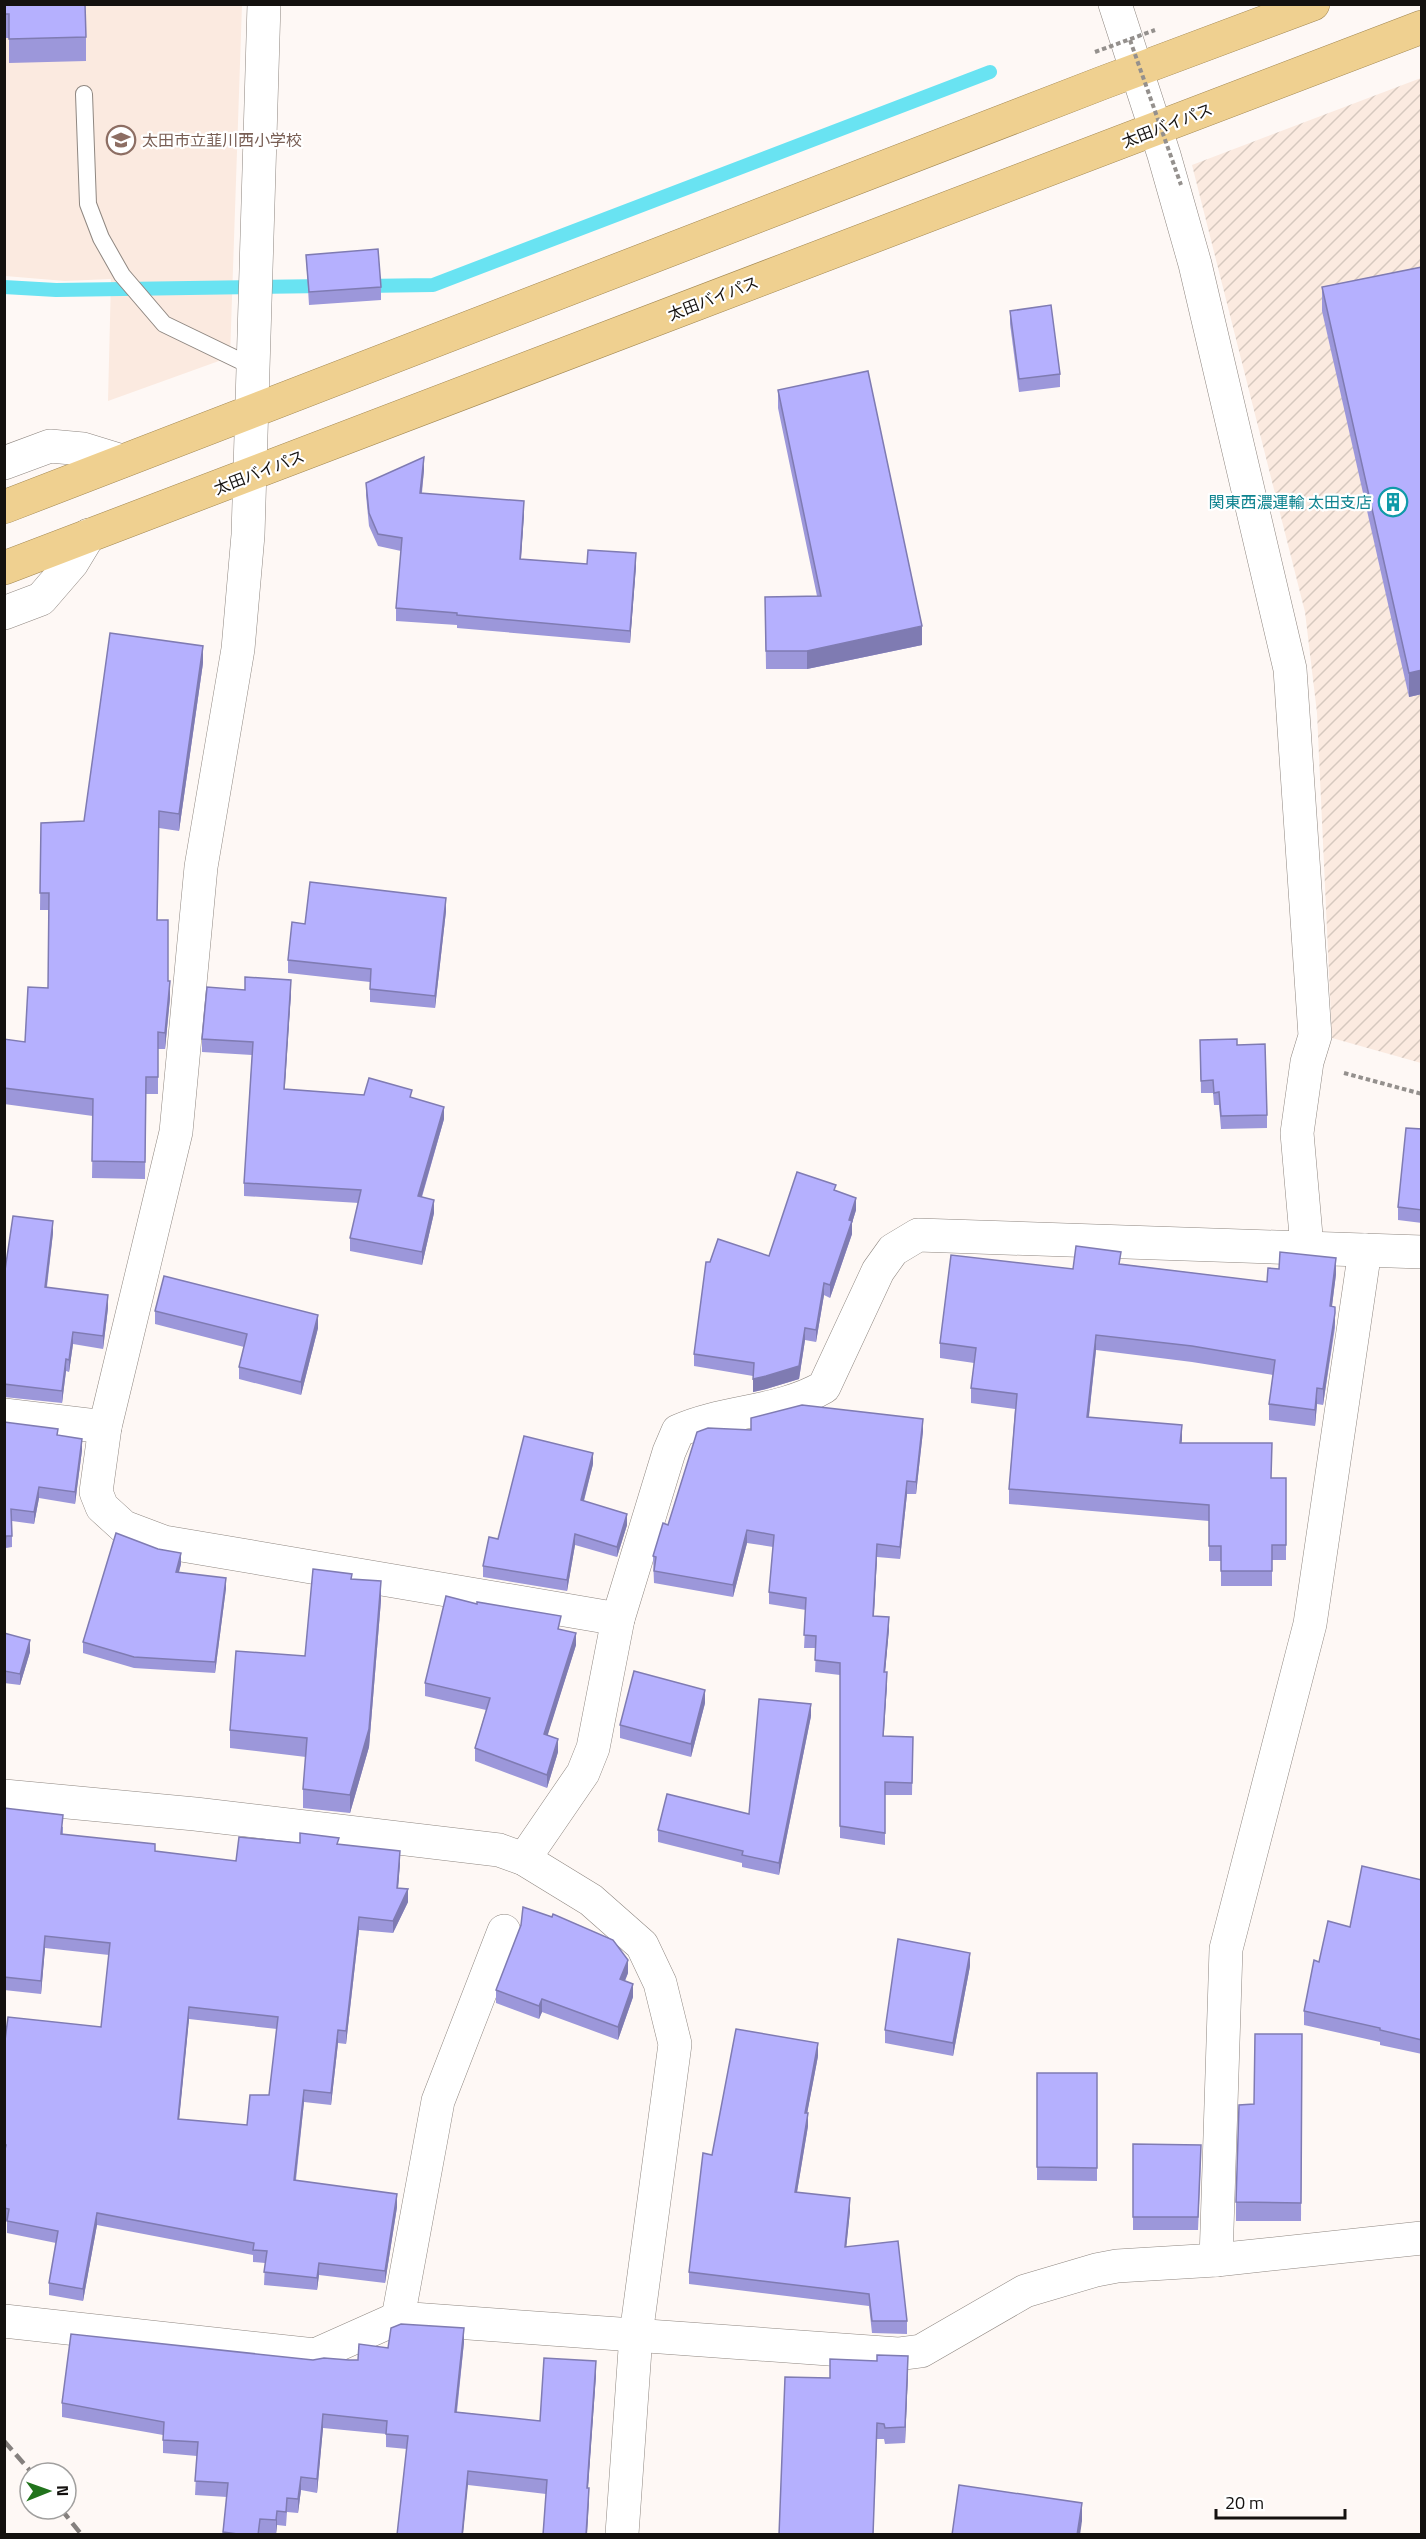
<svg xmlns="http://www.w3.org/2000/svg" width="1426" height="2539" viewBox="0 0 1426 2539" font-family="'Titillium Web','Noto Sans JP',sans-serif">
	<style>
		.built { fill: #fbeae0 }
		.industrial { fill: url(#industrial-furrows) }
		.lines { fill: none; stroke-linecap: round; stroke-linejoin: round }
		.stream { stroke: #69e3f2; stroke-width: 14 }
		.service-casing { stroke: #8f8781; stroke-width: 18 }
		.minor-casing { stroke: #8f8781; stroke-width: 34 }
		.trunk-casing { stroke: #a08651; stroke-width: 34 }
		.path { stroke: #94908d; stroke-width: 4; stroke-dasharray: 4.5 3; stroke-linecap: butt }
		.service { stroke: #fff; stroke-width: 16 }
		.minor { stroke: #fff; stroke-width: 33 }
		.trunk { stroke: #efd090; stroke-width: 33 }
		.rail { stroke: #85807e; stroke-width: 4.5; stroke-dasharray: 12 6; stroke-linecap: butt }
		.path-bridge { stroke: #94908d; stroke-width: 4; stroke-dasharray: 4.5 3; stroke-linecap: butt }
		.wall { fill: #9c97da; fill-rule: evenodd }
		.shaded-wall { fill: #7f7bb2 }
		.building { fill: #b5b0fe; stroke: #7f7bb2; stroke-width: 1.5; fill-rule: evenodd }
		.labels { text-anchor: middle; stroke-width: 4.5; stroke-linejoin: round; paint-order: stroke }
		.street-label { font-size: 16px; fill: #14110f; stroke: #fff }
		.education-label { font-size: 16px; fill: #785e54; stroke: #fff; text-anchor: start }
		.culture-label { font-size: 16px; fill: #0d838f; stroke: #fff; text-anchor: end }
	</style>
	<defs>
		<pattern id="industrial-furrows" width="10" height="10" patternUnits="userSpaceOnUse" patternTransform="scale(1.5)"><rect width="10" height="10" fill="#fbeae0"/><path d="M-1 1l2-2M0 10L10 0M9 11l2-2" fill="none" stroke="#d6c8bf"/></pattern>
	</defs>
	<rect width="100%" height="100%" fill="#fef8f5"/>
	<path class="built" d="M4 5H242L230 357 108 401 111 279 65 281 5 276Z"/>
	<path class="industrial" d="M1421 78V1063L1332 1038 1317 713 1305 612 1192 165Z"/>
	<g class="lines">
		<g class="stream">
			<path d="M363 286 433 285 990 72"/>
			<path d="M4 287 56 290 325 286"/>
		</g>
		<g class="service-casing">
			<path id="service" d="M84 94 88 204 101 238 122 275 164 324 253 367"/>
		</g>
		<g class="minor-casing">
			<g id="minor">
				<path d="M264 4 248 535 238 649 201 867 176 1132 105 1427 96 1492 102 1507 124 1527 164 1542 618 1619"/>
				<path d="M1115 4 1164 155 1195 264 1290 669 1315 1036 1307 1062 1297 1133 1307 1247"/>
				<path d="M4 463 50 446 83 449 122 461"/>
				<path d="M4 613 41 599 72 563 89 535"/>
				<path d="M4 1415 105 1427"/>
				<path d="M4 1796 195 1814 499 1850 524 1859 591 1900 642 1945 660 1983 675 2044 636 2335 622 2534"/>
				<path d="M524 1859 583 1773 593 1748 618 1619 669 1452 678 1431C725 1410 780 1413 824 1387L878 1271 893 1250 918 1235 1422 1252"/>
				<path d="M504 1931 438 2101 398 2318 898 2354 921 2351 1025 2291 1096 2270 1117 2266 1216 2260 1422 2238"/>
				<path d="M1216 2260 1226 1949 1310 1624 1365 1250"/>
				<path d="M4 2321 315 2355 398 2318"/>
			</g>
		</g>
		<g class="trunk-casing">
			<g id="trunk">
				<path d="M4 507 1102 83 1313 4"/>
				<path d="M4 568 1422 27"/>
			</g>
		</g>
		<path class="path" d="M1344 1073 1422 1094"/>
		<use href="#service" class="service"/>
		<use href="#minor" class="minor"/>
		<use href="#trunk" class="trunk"/>
		<g class="rail">
			<path d="M4 2441 32 2473"/>
			<path d="M61 2509 81 2534"/>
		</g>
		<g class="path-bridge">
			<path d="M1130 40 1181 185"/>
			<path d="M1095 52 1155 30"/>
		</g>
	</g>
	<g class="wall">
		<path d="M4 4 86 37V61L9 63V38H4Z"/>
		<path d="M306 255 381 287V300L309 305Z"/>
		<path d="M1422 267V694L1409 697 1322 311V287Z"/>
		<path d="M1010 311 1060 374V387L1019 392 1010 324Z"/>
		<path d="M778 390 922 645 807 669H766L765 597 817 596 778 408Z"/>
		<path d="M424 470 422 493 524 514 521 559 587 564 636 566 630 643 457 628V625L396 621V608L401 551 378 546 369 526 366 495V483Z"/>
		<path d="M203 663 179 831 159 828 157 920 170 998 165 1049H158V1094H146L145 1179 92 1178 93 1116 4 1104V1039L25 1042 48 988 49 910H40L41 823 84 821Z"/>
		<path d="M446 911 435 1008 370 1002V982L288 973V960L305 924Z"/>
		<path d="M245 990 291 993 284 1089 412 1098 444 1119 422 1197 434 1213 422 1265 350 1251V1238L359 1203 244 1196V1183L252 1055 202 1052V1039Z"/>
		<path d="M1200 1040 1237 1045 1267 1115V1128L1221 1129 1219 1105H1214L1213 1093H1201Z"/>
		<path d="M1422 1129V1223L1398 1220V1207Z"/>
		<path d="M836 1191 856 1210 852 1223V1234L830 1298 824 1295 816 1342 805 1340 799 1379 766 1389 753 1392V1376L694 1366V1354L710 1262 769 1256Z"/>
		<path d="M53 1233 47 1287 108 1308 103 1349 73 1344 69 1372 66 1371 62 1403 4 1397V1277Z"/>
		<path d="M1121 1264 1267 1282 1336 1274 1332 1306 1335 1322V1328L1323 1405 1317 1404 1315 1426 1269 1420V1404L1273 1375 1192 1362 1096 1350 1089 1417 1182 1443 1272 1478H1286V1560H1272V1586H1221V1561H1209V1521L1009 1504V1489L1015 1409 971 1403V1388L974 1363 940 1358V1343L1073 1269Z"/>
		<path d="M155 1311 318 1328 301 1395 239 1379V1367L244 1347 155 1324Z"/>
		<path d="M4 1422 58 1435 82 1450 75 1504 39 1498 34 1524 12 1521V1547L6 1548 4 1559Z"/>
		<path d="M751 1430 923 1431 916 1494H907L900 1559 877 1557 874 1616 889 1629 885 1672 887 1684 883 1736 913 1737 912 1795H885V1845L840 1838V1675L815 1672 816 1648H804L806 1610 769 1604V1592L773 1547 747 1543 733 1597 654 1583 653 1556 668 1525Z"/>
		<path d="M593 1464 584 1501 627 1525 617 1557 575 1545 567 1591 483 1577V1566L498 1539Z"/>
		<path d="M181 1564 179 1572 226 1588 215 1673 134 1668 83 1653V1642Z"/>
		<path d="M352 1579 381 1600 369 1747 350 1813 303 1808V1789L306 1757 230 1748V1730L305 1656Z"/>
		<path d="M561 1629 576 1645 547 1736 558 1752 547 1788 475 1761V1748L486 1710 425 1696V1683Z"/>
		<path d="M4 1633 30 1652 20 1685 4 1683Z"/>
		<path d="M705 1703 691 1757 620 1738V1725Z"/>
		<path d="M811 1716 779 1875 742 1867V1863L658 1842V1830L749 1814Z"/>
		<path d="M4 1808 63 1827V1835L155 1851 236 1861 300 1843 339 1844 400 1863 398 1889 408 1902 393 1933 359 1930 346 2044 338 2043 331 2105 304 2102 296 2180 397 2207 385 2283 319 2275 317 2290 264 2285 265 2263 253 2262V2255L97 2225 83 2301 49 2295V2283L56 2243 7 2233V2221L4 2220V2048L101 2027 109 1955 45 1948 41 1994 4 1990ZM189 2019 277 2029 269 2095 247 2125 179 2119Z"/>
		<path d="M1422 1880V2054L1380 2045V2042L1304 2025V2011L1350 1927Z"/>
		<path d="M970 1966 953 2056 885 2043V2030Z"/>
		<path d="M628 1973 625 1981 633 1997 618 2040 542 2012 539 2019 496 2003V1990Z"/>
		<path d="M1302 2034 1301 2221H1236V2202L1254 2104Z"/>
		<path d="M818 2056 807 2113 808 2126 797 2192 850 2211 846 2247 907 2321V2334L872 2333 869 2306 689 2284V2272L712 2155Z"/>
		<path d="M1037 2073H1097V2181L1037 2180Z"/>
		<path d="M1133 2144 1201 2157 1198 2230H1133Z"/>
		<path d="M464 2342 457 2412 540 2421 596 2375 588 2488 589 2502 546 2494 468 2485 407 2449 386 2447V2434L323 2428 317 2493 301 2490 298 2513 287 2512 286 2526 277 2525 276 2534 260 2533V2535H223L227 2497 195 2495 197 2456 163 2453V2435L62 2417V2403L313 2360H358L388 2348Z"/>
		<path d="M877 2355 908 2372 905 2443 885 2444 884 2439H877L873 2535H779L830 2378 877 2361Z"/>
	</g>
	<g class="shaded-wall">
		<path d="M424 457V470L420 506V493Z"/>
		<path d="M524 501V514L520 572V559Z"/>
		<path d="M636 553V566L630 643V631Z"/>
		<path d="M922 626V645L807 669V651Z"/>
		<path d="M203 646V663L179 831V814Z"/>
		<path d="M1422 670V694L1409 697V673Z"/>
		<path d="M446 898V911L435 1008V996Z"/>
		<path d="M291 980V993L284 1102V1089Z"/>
		<path d="M170 981V998L165 1049V1033Z"/>
		<path d="M444 1107V1119L418 1209V1196Z"/>
		<path d="M856 1198V1210L852 1223V1234L830 1298V1285L849 1220Z"/>
		<path d="M434 1200V1213L422 1265V1252Z"/>
		<path d="M53 1221V1233L45 1299V1287Z"/>
		<path d="M1336 1258V1274L1330 1321V1306Z"/>
		<path d="M824 1283V1295L816 1342V1330Z"/>
		<path d="M108 1295V1308L103 1349V1336Z"/>
		<path d="M1335 1307V1322L1323 1405V1389Z"/>
		<path d="M318 1315V1328L301 1395V1382Z"/>
		<path d="M805 1328V1340L799 1379 766 1389 753 1392V1379Z"/>
		<path d="M73 1332V1344L69 1372V1360Z"/>
		<path d="M1096 1335V1350L1087 1432V1417Z"/>
		<path d="M66 1359V1371L62 1403V1391Z"/>
		<path d="M1317 1388V1404L1315 1426V1410Z"/>
		<path d="M923 1419V1431L916 1494V1482Z"/>
		<path d="M1182 1425V1440L1180 1458V1443Z"/>
		<path d="M82 1439V1450L75 1504V1492Z"/>
		<path d="M593 1453V1464L581 1511V1500Z"/>
		<path d="M907 1481V1494L900 1559V1547Z"/>
		<path d="M39 1487V1498L34 1524V1512Z"/>
		<path d="M627 1514V1525L617 1557V1547Z"/>
		<path d="M747 1530V1543L733 1597V1585Z"/>
		<path d="M575 1534V1545L567 1591V1580Z"/>
		<path d="M6 1536V1548L4 1559V1547Z"/>
		<path d="M877 1544V1557L873 1628V1616Z"/>
		<path d="M181 1553V1564L176 1582V1572Z"/>
		<path d="M226 1578V1588L215 1673V1662Z"/>
		<path d="M381 1581V1600L369 1747 350 1813V1795Z"/>
		<path d="M889 1617V1629L884 1684V1672Z"/>
		<path d="M576 1633V1645L544 1747V1734Z"/>
		<path d="M30 1640V1652L20 1685V1674Z"/>
		<path d="M887 1672V1684L883 1748V1736Z"/>
		<path d="M705 1690V1703L691 1757V1744Z"/>
		<path d="M811 1704V1716L779 1875V1863Z"/>
		<path d="M558 1739V1752L547 1788V1775Z"/>
		<path d="M400 1851V1863L397 1901V1888Z"/>
		<path d="M408 1889V1902L393 1933V1921Z"/>
		<path d="M359 1917V1930L346 2044V2031Z"/>
		<path d="M45 1936V1948L41 1994V1981Z"/>
		<path d="M970 1953V1966L953 2056V2043Z"/>
		<path d="M628 1960V1973L620 1992V1979Z"/>
		<path d="M633 1984V1997L618 2040V2027Z"/>
		<path d="M542 1999V2012L539 2019V2006Z"/>
		<path d="M189 2007V2019L178 2131V2119Z"/>
		<path d="M338 2030V2043L331 2105V2093Z"/>
		<path d="M818 2043V2056L805 2125V2113Z"/>
		<path d="M304 2090V2102L294 2192V2180Z"/>
		<path d="M808 2113V2126L795 2204V2192Z"/>
		<path d="M397 2194V2207L385 2283V2271Z"/>
		<path d="M850 2198V2211L845 2260V2247Z"/>
		<path d="M97 2213V2225L83 2301V2289Z"/>
		<path d="M319 2263V2275L317 2290V2278Z"/>
		<path d="M464 2328V2342L455 2425V2412Z"/>
		<path d="M908 2356V2372L905 2443V2427Z"/>
		<path d="M596 2361V2375L587 2502V2488Z"/>
		<path d="M323 2414V2428L317 2493V2479Z"/>
		<path d="M468 2471V2485L463 2535H462Z"/>
		<path d="M301 2477V2490L298 2513V2499Z"/>
		<path d="M589 2488V2502L587 2535H586Z"/>
		<path d="M1082 2503V2521L1080 2535H1077Z"/>
		<path d="M277 2511V2525L276 2534V2520Z"/>
	</g>
	<g class="building">
		<path d="M4 4H85L86 37 9 39V14H4Z"/>
		<path d="M378 249 381 287 309 292 306 255Z"/>
		<path d="M1422 267V670L1409 673 1322 287Z"/>
		<path d="M1051 305 1060 374 1019 379 1010 311Z"/>
		<path d="M868 371 922 626 807 651H766L765 597 821 596 778 390Z"/>
		<path d="M424 457 420 493 524 501 520 559 587 564 588 550 636 553 630 631 457 615V613L396 608 402 538 378 534 369 513 366 483Z"/>
		<path d="M110 633 203 646 179 814 159 811 157 920H168V981H170L165 1033 158 1032V1077H146L145 1162 92 1161 93 1099 4 1088V1039L25 1042 28 987 48 988 49 893H40L41 823 84 821Z"/>
		<path d="M310 882 446 898 435 996 370 989 371 969 288 960 292 922 305 924Z"/>
		<path d="M245 977 291 980 284 1089 364 1095 369 1078 412 1090 410 1097 444 1107 418 1196 434 1200 422 1252 350 1238 361 1190 244 1183 253 1042 202 1039 207 987 245 990Z"/>
		<path d="M1237 1039V1045L1265 1044 1267 1115 1221 1116 1219 1092 1214 1093 1213 1080 1201 1081 1200 1040Z"/>
		<path d="M1406 1128 1422 1129V1210L1398 1207Z"/>
		<path d="M797 1172 836 1185 834 1190 856 1198 849 1220 852 1221 830 1285 824 1283 816 1330 805 1328 799 1366 766 1376 753 1379 754 1363 694 1354 706 1262H710L718 1239 769 1256Z"/>
		<path d="M13 1216 53 1221 45 1287 108 1295 103 1336 73 1332 69 1360 66 1359 62 1391 4 1384V1277Z"/>
		<path d="M1076 1246 1121 1252 1119 1264 1267 1282 1268 1268 1279 1269 1280 1252 1336 1258 1330 1306 1335 1307V1313L1323 1389 1317 1388 1315 1410 1269 1404 1275 1360 1192 1346 1096 1335 1087 1417 1182 1425 1180 1443H1272L1271 1478H1286V1545H1272V1571H1221V1546H1209V1505L1009 1489 1017 1394 971 1388 976 1348 940 1343 951 1255 1073 1269Z"/>
		<path d="M164 1276 318 1315 301 1382 239 1367 247 1334 155 1311Z"/>
		<path d="M802 1405 923 1419 916 1482 907 1481 900 1547 877 1544 873 1616 889 1617 884 1672H887L883 1736 913 1737 912 1783 885 1782V1833L840 1826V1663L815 1660 816 1636 804 1635 806 1598 769 1592 774 1535 747 1530 733 1585 654 1571 656 1557 653 1556 663 1523 668 1525 697 1432 708 1428 751 1430V1418Z"/>
		<path d="M4 1422 58 1429 57 1435 82 1439 75 1492 39 1487 34 1512 11 1509 12 1536H6L4 1547Z"/>
		<path d="M524 1436 593 1453 581 1500 627 1514 617 1547 575 1534 567 1580 483 1566 489 1537 498 1539Z"/>
		<path d="M116 1533 158 1549 181 1553 176 1572 226 1578 215 1662 134 1657 83 1642Z"/>
		<path d="M313 1569 352 1574 351 1579 381 1581 369 1729 350 1795 303 1789 307 1738 230 1730 236 1651 305 1656Z"/>
		<path d="M446 1596 477 1604V1602L561 1616 558 1629 576 1633 544 1734 558 1739 547 1775 475 1748 490 1698 425 1683Z"/>
		<path d="M4 1633 30 1640 20 1674 4 1671Z"/>
		<path d="M634 1671 705 1690 691 1744 620 1725Z"/>
		<path d="M759 1699 811 1704 779 1863 742 1855 743 1851 658 1830 667 1794 749 1814Z"/>
		<path d="M4 1808 63 1815 61 1834 155 1844V1851L236 1861 239 1837 300 1843V1833L339 1838 337 1844 400 1851 397 1888 408 1889 393 1921 359 1917 346 2031 338 2030 331 2093 304 2090 294 2180 397 2194 385 2271 319 2263 317 2278 264 2272 267 2251 253 2250 254 2243 97 2213 83 2289 49 2283 58 2231 7 2221 9 2209 4 2208V2154L6 2145 4 2144V2048L8 2017 101 2027 110 1943 45 1936 41 1981 4 1977ZM189 2007 278 2017 269 2095H250L247 2125 178 2119Z"/>
		<path d="M1362 1866 1422 1880V2040L1380 2030V2028L1304 2011 1314 1960 1319 1962 1328 1921 1350 1927Z"/>
		<path d="M523 1907 552 1917 553 1914 613 1940 628 1960 620 1979 633 1984 618 2027 542 1999 539 2006 496 1990 521 1925Z"/>
		<path d="M898 1939 970 1953 953 2043 885 2030Z"/>
		<path d="M736 2029 818 2043 805 2113H808L795 2192 850 2198 845 2247 898 2241 907 2321H872L869 2294 689 2272 703 2153 712 2155Z"/>
		<path d="M1255 2034H1302L1301 2203 1236 2202 1239 2105 1254 2104Z"/>
		<path d="M1037 2073H1097V2168L1037 2167Z"/>
		<path d="M1133 2144 1201 2145 1198 2217H1133Z"/>
		<path d="M401 2324 464 2328 455 2412 540 2421 544 2358 596 2361 587 2488H589L586 2535H543L547 2480 468 2471 462 2535H397L408 2436 386 2434 387 2421 323 2414 317 2479 301 2477 298 2499 287 2498 286 2512 277 2511 276 2520 260 2519 258 2535H245L223 2532 228 2483 195 2481 198 2442 163 2440 164 2422 62 2403 71 2334 313 2360 324 2358 349 2360H358L359 2344 388 2348 391 2328Z"/>
		<path d="M877 2355 908 2356 905 2427 885 2428 884 2424 877 2423 873 2535H779L785 2377 830 2378V2359L877 2361Z"/>
		<path d="M959 2485 1082 2503 1077 2535H952Z"/>
	</g>
	<defs>
		<g id="school-ring" transform="scale(1.5)"><circle r="9.5" fill="#fff" stroke="#8d6e63" stroke-width="1.5"/><path d="M0-5L7-2L0 1L-7-2ZM-4 1L0 2.5L4 1V4Q0 6-4 4Z" fill="#8d6e63"/></g>
		<g id="building-ring" transform="scale(1.5)"><circle r="9.5" fill="#fff" stroke="#0f9aa8" stroke-width="1.5"/><path d="M-4-6H4V6H1V3H-1V6H-4ZM-2.5-4.3h1.7v1.8h-1.7ZM.8-4.3h1.7v1.8H.8ZM-2.5-1h1.7V.8h-1.7ZM.8-1h1.7V.8H.8Z" fill="#0f9aa8"/></g>
	</defs>
	<g fill-rule="evenodd">
		<use href="#school-ring" x="121" y="140"/>
		<use href="#building-ring" x="1393" y="502"/>
	</g>
	<g class="labels">
		<g class="street-label">
			<text transform="translate(1167 125) rotate(-21)" y="6">太田バイパス</text>
			<text transform="translate(713 298) rotate(-21)" y="6">太田バイパス</text>
			<text transform="translate(259 472) rotate(-21)" y="6">太田バイパス</text>
		</g>
		<g class="education-label">
			<text x="142" y="146">太田市立韮川西小学校</text>
		</g>
		<g class="culture-label">
			<text x="1372" y="508">関東西濃運輸 太田支店</text>
		</g>
	</g>
	<rect width="1426" height="2539" fill="none" stroke="#14110f" stroke-width="12"/>
	<g transform="translate(48 2491) rotate(89)"><circle r="28" fill="#ffffff" stroke="#a1a09f" stroke-width="1.5"/>
	<path d="M0-4.5L10 22L0 15L-10 22Z" fill="#21731c"/>
	<text y="-9" font-size="16" font-weight="bold" text-anchor="middle" fill="#14110f">N</text>
	</g>
	<path d="M1216 2509v9h129v-9" fill="none" stroke="#14110f" stroke-width="3"/>
	<text x="1225" y="2509" font-size="18" fill="#14110f" stroke="#ffffff" stroke-width="4.5" paint-order="stroke">20 m</text>
</svg>
